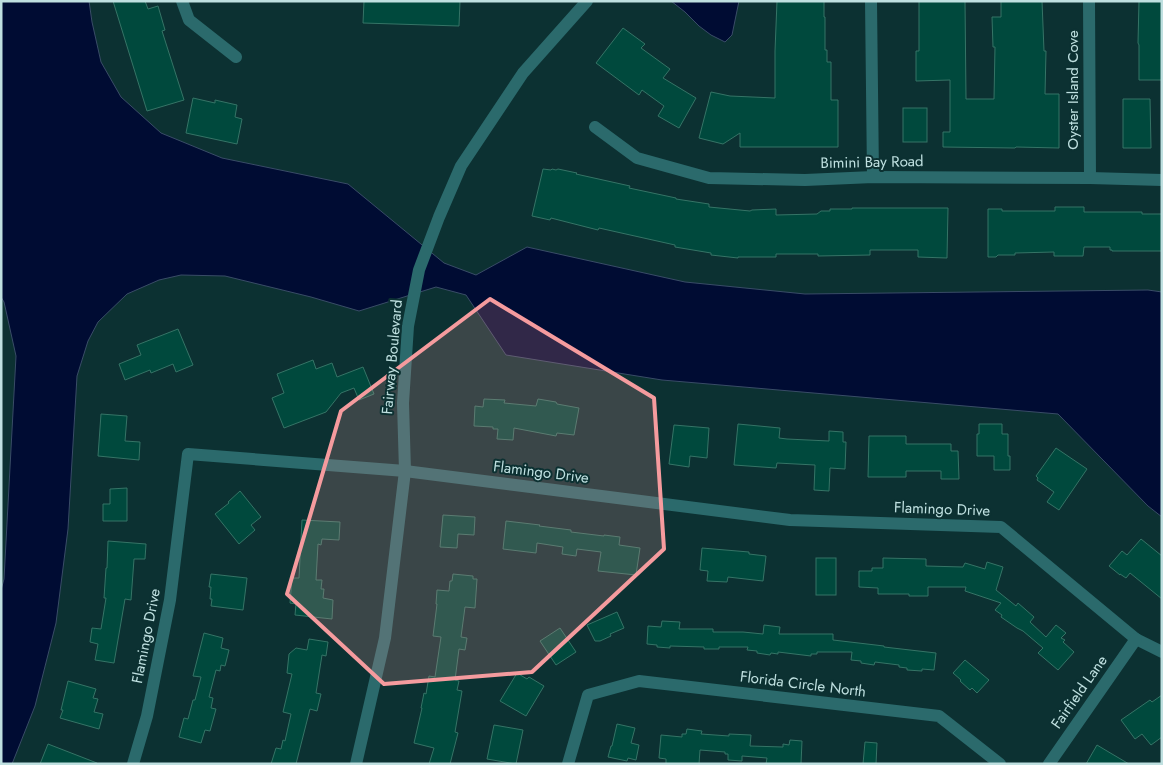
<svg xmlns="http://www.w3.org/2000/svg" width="1163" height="765" viewBox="0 0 1163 765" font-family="Jost,sans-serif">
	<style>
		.water { fill: #000c33; stroke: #394c67 }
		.building { fill: #00493d; stroke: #357466 }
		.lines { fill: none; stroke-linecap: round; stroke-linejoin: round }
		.street { stroke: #2b6a6c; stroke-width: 12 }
		.marked { fill: #f59b9e; fill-opacity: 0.2; stroke: #f59b9e; stroke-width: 4; stroke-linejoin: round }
		.labels { text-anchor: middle; stroke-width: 4; stroke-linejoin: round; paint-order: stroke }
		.street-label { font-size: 15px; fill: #bfe0e0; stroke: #0c3132 }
	</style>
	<rect width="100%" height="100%" fill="#0c3132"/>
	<g class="water">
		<path d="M1 1H89L92 22 101 62 121 97 161 133 222 158 348 184 444 263 476 275 527 247 685 282 805 294 1148 290 1162 292V517L1148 506 1058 414 662 380 506 355 466 295 436 287 359 311 311 297 225 276 181 275 159 280 127 294 98 322 88 341 77 376 68 529 56 623 35 706 12 764H1V590L4 579 16 356 4 302 1 297Z"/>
		<path d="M671 1H739L732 35 725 42 711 35 699 26 685 12Z"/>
	</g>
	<g class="building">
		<path d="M113 1H145L148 9 158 6 165 30 162 31 184 100 147 111Z"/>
		<path d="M364 1H460L459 26 363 23Z"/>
		<path d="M777 1H824V17H825V50H827V62H831V100H838V147H740V133L723 144 699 138 711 92 730 96 775 98V51Z"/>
		<path d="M919 1H965L966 99H994L995 47H993L992 17H1001V1H1042L1044 51H1046L1045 94H1059V148L1016 147 1015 148 943 147V132H950V80L916 81V51H919Z"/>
		<path d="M1139 1H1162V80H1139V45L1138 43Z"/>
		<path d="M623 28 645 44 641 48 670 69 663 78 696 98 679 128 658 116 664 106 642 90 639 95 596 63Z"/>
		<path d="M193 98 215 103V100L237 105 235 117 242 119 237 144 186 133Z"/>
		<path d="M1123 99H1150L1151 148H1123Z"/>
		<rect x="903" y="108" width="24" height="34"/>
		<path d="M543 169 551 170 552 169 556 170 558 169 577 173 576 174 630 186 629 188 676 198V199L709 204V207L750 211 752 210 776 209V215L817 214 821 211H830V209H852V208H948L947 258 918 257V250H870V255L818 256V254H776V257H738V258L711 255V253L675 247V245L599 228 598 230 551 218 550 220 532 216Z"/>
		<path d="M1055 207H1084V212H1142V214H1162V251H1112V250H1110V247H1084L1083 256H1054V252L1015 253V255H998L996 257H988V209H1002V211H1055Z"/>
		<path d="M178 329 193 365 176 372 173 364 151 373 150 370 125 380 119 364 141 355 137 345Z"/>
		<path d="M313 360 316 369 332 363 337 377 363 367 374 394 359 400 354 388 341 393 326 412 284 428 272 398 284 393 277 374Z"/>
		<path d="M484 399 505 400 504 403 536 406 538 399 556 402 557 404 579 408 574 435 557 433 556 436 514 428 513 440 497 439 498 429H493V427L474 426 475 406 483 407Z"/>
		<path d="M101 414 127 416 125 441 140 442 139 460 98 456Z"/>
		<path d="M738 424 780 428 779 438 787 439 829 441V431L843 432V442H846L845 469 830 468 829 491 814 490 815 465 777 463 776 468 734 465Z"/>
		<path d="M979 424H1002V434H1008V456H1010V470H994V456H977V434H979Z"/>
		<path d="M674 425 709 428 707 458 690 456 689 467 669 464Z"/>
		<path d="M869 436H906V444H951V451H958L959 479H941V471H906V477H868Z"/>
		<path d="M1056 448 1087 469 1059 510 1047 502 1054 492 1037 480 1038 478 1036 476Z"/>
		<path d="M127 488V521H103V504H110V489Z"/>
		<path d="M240 491 261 517 251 525 255 530 239 544 215 514 229 503 228 502Z"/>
		<path d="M443 515 475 517 474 535 458 534 457 548 440 547Z"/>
		<path d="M302 520 340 522 339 540 322 539 321 545 318 544 316 580H322L321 589H324L323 598 333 600 332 619 295 615 296 604 290 603 292 578H299Z"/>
		<path d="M506 521 540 525 539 526 571 530V532L604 536V535L620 537 619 545 640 548 636 575 598 571 601 552 577 549 576 556 562 554 563 547 537 543 536 553 503 549Z"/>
		<path d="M1141 539 1162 556V599L1130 573 1126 578 1120 574V575L1109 566 1122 551 1127 555Z"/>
		<path d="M108 541 146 544 145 559H134L131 600 125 599 114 663 95 660 98 644 90 642 92 628 101 629 106 598H104L106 568H107Z"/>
		<path d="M702 548 749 552V554L766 556 763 581 728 577 727 582 707 581 708 571 700 570Z"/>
		<rect x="816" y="558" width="20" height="37"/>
		<path d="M883 558 926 559V566L963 567 965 563 985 569 987 562 1003 567 996 590 1016 606 1018 603 1034 617 1030 622 1046 637 1056 625 1066 633 1061 638 1065 640 1063 642 1074 652 1058 670 1038 653 1043 648 1023 631 1017 628 1001 617 1002 615 995 610 1001 603 965 591 966 587H928V596H909V594H878V588L859 587V571H872V568H883Z"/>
		<path d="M211 574 247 578 243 610 211 606 212 599H210L211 587H209Z"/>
		<path d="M453 574 473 576V579H477L475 608 465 607 461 637 467 638 465 650 459 649 455 680 459 681 457 690 462 691 455 732 458 733 450 764H429L434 748 414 743 422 708H421L424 693 426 694 429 676 435 677 441 637 433 636 437 604H436L437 590 449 591 450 581H452Z"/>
		<path d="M617 612 624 628 610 634 611 636 600 641H595L587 625Z"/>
		<path d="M662 621 680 622 679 629H713V632H743L763 634 764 625 780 627 779 634H833V640L884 646V647L936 653 934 670 922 669V671L907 670V668L899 667V665L875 662 874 665 861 663V661L851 660 852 652H817V654H811V656L778 652V654L771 653 770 655 757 653V651L747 650 748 647H719V649H704V647L670 646V648L657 647V645L647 644 648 626 661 627Z"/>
		<path d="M560 628 576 652 556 665 540 641Z"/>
		<path d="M204 633 223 638 221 648 229 650 225 666 221 665 220 671 216 670 209 697 213 698 211 708 216 709 210 731 205 730 201 743 179 737 184 718 188 719 193 700H195L201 677 193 676Z"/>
		<path d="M309 639 328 642 326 656 322 655 316 693 321 694 317 711 310 709 296 764H271L276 748 281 749 283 740 285 741 291 714 283 712 292 674 287 673 289 654 296 648 307 650Z"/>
		<path d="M965 660 989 680 977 693 972 688 970 690 960 681 961 680 953 673Z"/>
		<path d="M517 673 527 679 529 677 544 686 526 716 500 701Z"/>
		<path d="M68 681 96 689 93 698 98 699 94 712 103 714 99 729 60 718 63 710H61Z"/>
		<path d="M1162 695V737L1151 745 1142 734 1135 739 1121 720 1150 700 1152 702Z"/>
		<path d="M617 724 635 728 631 743 639 745 636 760 628 758 627 761 608 757 611 746H612Z"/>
		<path d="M494 725 523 730 516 764 487 759Z"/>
		<path d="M687 729 702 731 701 734 729 736V734L751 735 750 746 783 747V744L789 745 790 740 802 741 801 764H766L767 758 742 756V761L728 760V754H725V752L700 750 699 764H666V759L659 758 661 735 682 737V734H686Z"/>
		<path d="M865 742 877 743 876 764H863Z"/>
		<path d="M48 744 97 763V764H40Z"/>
		<path d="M1097 745 1107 751 1129 764H1086Z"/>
	</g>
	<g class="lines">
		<g class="street">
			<path d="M182 1 189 20 236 57"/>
			<path d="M871 1 873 177"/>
			<path d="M1089 1 1090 178"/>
			<path d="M595 127 637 158 709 178 805 180 873 177 1090 178 1162 180"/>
			<path d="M133 764 147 716 170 600 188 454 405 471 790 520 1001 527 1136 639 1162 652"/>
			<path d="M356 764 385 638 405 471 403 403 408 326 419 270 439 217 461 166 523 73 587 1"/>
			<path d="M568 764 588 695 639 681 939 716 1000 764"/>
			<path d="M1049 764 1136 639"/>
		</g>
	</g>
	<path class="marked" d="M490 299 654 398 664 549 532 672 384 684 287 594 341 411Z"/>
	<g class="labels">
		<g class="street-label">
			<text transform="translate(1073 90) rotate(-90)" y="5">Oyster Island Cove</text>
			<text transform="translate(872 162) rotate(-1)" y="5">Bimini Bay Road</text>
			<text transform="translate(392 357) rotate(-85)" y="5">Fairway Boulevard</text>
			<text transform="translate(541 472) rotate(7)" y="5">Flamingo Drive</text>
			<text transform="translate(942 509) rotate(2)" y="5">Flamingo Drive</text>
			<text transform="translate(146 636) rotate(-79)" y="5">Flamingo Drive</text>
			<text transform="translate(803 684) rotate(7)" y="5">Florida Circle North</text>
			<text transform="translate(1079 692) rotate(-55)" y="5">Fairfield Lane</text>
		</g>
	</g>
	<rect width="1163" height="765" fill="none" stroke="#bfe0e0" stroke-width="5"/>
</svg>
